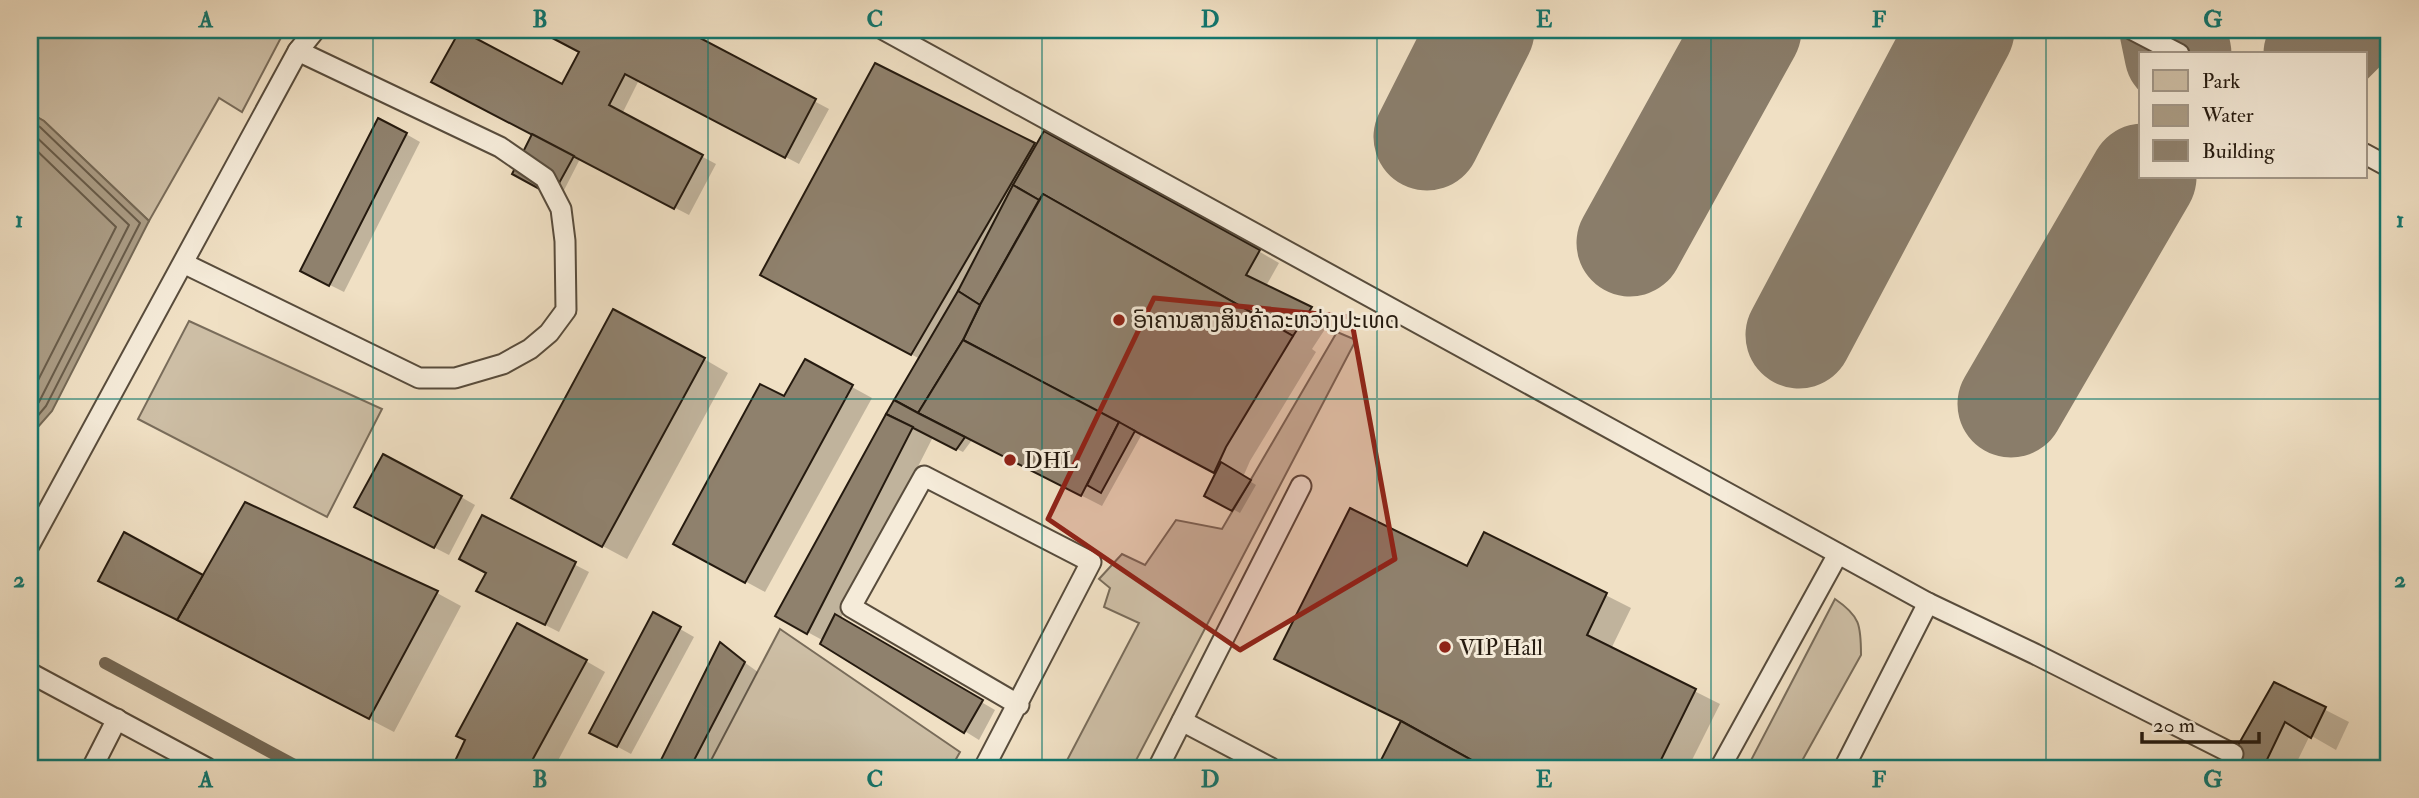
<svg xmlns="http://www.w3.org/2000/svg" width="2419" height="798" viewBox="0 0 2419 798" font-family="'IM FELL Double Pica','Noto Sans Lao',serif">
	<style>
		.green { fill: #cdbea5; stroke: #796c5a; stroke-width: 2 }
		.water { fill: #ab9d86; stroke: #756956; stroke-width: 2 }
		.shadow { fill: #0003 }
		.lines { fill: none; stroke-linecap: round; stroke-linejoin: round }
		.shore { stroke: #685c4a; stroke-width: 2 }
		.stream { stroke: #756956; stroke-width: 12 }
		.taxiway { stroke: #8a7d6a; stroke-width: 107 }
		.building { fill: #8f816d; stroke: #251a0f; stroke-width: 2 }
		.lane-casing { stroke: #584c3c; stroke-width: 23 }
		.lane { stroke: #f5ebd9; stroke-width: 19 }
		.marked { fill: #8f2418; fill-opacity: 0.2; stroke: #8f2418; stroke-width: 5; stroke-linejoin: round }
		.grid { fill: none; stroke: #0f766e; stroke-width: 2; stroke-opacity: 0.55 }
		.poi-dot { fill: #8f2418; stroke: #f5ebd9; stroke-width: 2.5 }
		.labels { text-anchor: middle; stroke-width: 6; stroke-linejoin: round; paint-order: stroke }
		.poi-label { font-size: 23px; fill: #251a0f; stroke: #f5ebd9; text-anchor: start }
		.neatline { fill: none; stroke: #0f766e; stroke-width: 2.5 }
		.grid-label { font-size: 23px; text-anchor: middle; font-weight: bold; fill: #0f766e }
	</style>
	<rect width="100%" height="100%" fill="#f0e0c4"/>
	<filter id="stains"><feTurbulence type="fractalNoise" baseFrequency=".00286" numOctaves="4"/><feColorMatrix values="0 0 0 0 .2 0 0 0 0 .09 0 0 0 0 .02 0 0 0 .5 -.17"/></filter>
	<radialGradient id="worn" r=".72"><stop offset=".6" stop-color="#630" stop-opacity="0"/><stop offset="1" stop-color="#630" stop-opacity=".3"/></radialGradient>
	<g class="green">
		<path d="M30 30H285L242 112 219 98 149 221 44 121 30 113Z"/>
		<path d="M189 321 382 409 327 517 138 419Z"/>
		<path d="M1337 332 1356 340 1132 768H1063L1139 623 1104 607 1110 588 1099 579 1122 554 1145 565 1176 520 1222 529Z"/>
		<path d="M1835 599C1860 616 1861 625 1861 655L1798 768H1747Z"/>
		<path d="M780 629 960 752 951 768H707Z"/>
		<path d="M30 690 34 695 37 731 30 727Z"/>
	</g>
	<path class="water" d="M30 113 44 121 149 221 52 411 30 436Z"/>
	<g class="shadow">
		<path d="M539 30H681L829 109 799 164 639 80 622 114 716 164 689 215 580 159 560 198 534 135 581 52Z"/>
		<path d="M875 65 1037 146 1045 133 1260 252 1279 263 1266 286 1331 320 1312 349 1316 352 1250 461 1243 477 1256 485 1240 513 1207 495 1217 473 1142 434 1102 506 972 440 963 452 933 437 840 620 995 710 979 740 823 643 824 641 778 616 920 359 787 288Z"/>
		<path d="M406 134 420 142 344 292 316 278Z"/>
		<path d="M704 359 728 373 627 559 537 511Z"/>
		<path d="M852 387 872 398 765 592 695 554 785 399Z"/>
		<path d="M461 497 475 505 449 555 370 515Z"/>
		<path d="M246 504 437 593 461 606 394 732 192 627 203 577Z"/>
		<path d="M482 517 589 572 559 632 492 598Z"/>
		<path d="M1485 534 1631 608 1611 649 1720 704 1688 768H1379L1402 722 1276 658 1468 568Z"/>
		<path d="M654 614 694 637 631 754 605 740Z"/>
		<path d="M720 645 758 672 708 768H660L659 767Z"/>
		<path d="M586 661 605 672 554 768H466L456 762Z"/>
		<path d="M2275 684 2349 722 2336 750 2310 735 2294 768H2227Z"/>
	</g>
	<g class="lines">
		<g class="shore">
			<path d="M30 121 40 127 140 223 46 406 30 425"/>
			<path d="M30 131 129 225 39 402 30 412"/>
			<path d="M30 144 116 227 30 396"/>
		</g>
		<path class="stream" d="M105 663 300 768"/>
		<g class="taxiway">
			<path d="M2173 30 2178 54"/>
			<path d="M2317 54 2341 30"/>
			<path d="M1427 137 1481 30"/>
			<path d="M1630 243 1748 30"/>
			<path d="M1799 335 1961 30"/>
			<path d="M2011 404 2143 177"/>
		</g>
	</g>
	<g class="building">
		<path d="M460 30 562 84 579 52 537 30H685L816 99 785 158 625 74 609 105 703 155 674 209 431 82Z"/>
		<path d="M875 63 1035 143 911 355 760 275Z"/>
		<path d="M378 118 407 133 329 286 300 271Z"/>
		<path d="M1044 131 1260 250 1246 275 1312 307 1293 336 1043 194 1039 200 1013 185Z"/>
		<path d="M532 134 574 156 552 196 512 174Z"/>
		<path d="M1013 185 1039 200 980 305 958 291Z"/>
		<path d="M1043 194 1293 336 1226 447 1214 473 963 340 980 305Z"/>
		<path d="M958 291 980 305 963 340 918 413 894 400Z"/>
		<path d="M613 309 705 358 602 547 511 498Z"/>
		<path d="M963 340 1119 422 1081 496 918 413Z"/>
		<path d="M805 359 853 385 745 583 673 544 760 384 784 396Z"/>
		<path d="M894 400 918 413 965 437 956 450 886 414Z"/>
		<path d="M886 414 913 427 807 634 775 616Z"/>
		<path d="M1119 422 1135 431 1101 493 1087 485Z"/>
		<path d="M383 454 462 496 434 548 354 507Z"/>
		<path d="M1221 462 1251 480 1232 511 1204 496Z"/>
		<path d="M245 502 438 591 369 719 177 620Z"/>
		<path d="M1350 508 1467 566 1484 532 1607 593 1587 635 1696 689 1657 768H1486L1401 721 1274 659Z"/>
		<path d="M482 515 576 562 545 625 476 591 486 573 459 559Z"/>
		<path d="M124 532 203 575 177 620 98 581Z"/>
		<path d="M653 612 681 627 617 747 589 733Z"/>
		<path d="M835 614 983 700 964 733 820 644Z"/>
		<path d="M517 623 587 660 528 768H463L454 763 465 740 456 736Z"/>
		<path d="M720 642 745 662 690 768H657Z"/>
		<path d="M2274 682 2326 707 2311 738 2285 722 2263 768H2225Z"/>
		<path d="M1401 721 1486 768H1377Z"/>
	</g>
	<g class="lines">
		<g class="lane-casing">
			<g id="lane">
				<path d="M884 30 1928 603 2035 654 2233 754"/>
				<path d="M2133 30 2179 54"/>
				<path d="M298 51 315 30"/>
				<path d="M2365 154 2389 167"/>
				<path d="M30 544 298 51 500 147 545 178 561 209 565 241 566 310 549 333 530 349 503 364 455 378H419L183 263"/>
				<path d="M30 673 207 768"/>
				<path d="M1182 721 1271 768"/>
				<path d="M92 768 117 719"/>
				<path d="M984 768 1091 562 924 476 851 607 1019 705"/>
				<path d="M1158 768 1301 486"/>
				<path d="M1720 768 1838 554"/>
				<path d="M1844 768 1928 603"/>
			</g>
		</g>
		<use href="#lane" class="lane"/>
	</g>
	<path class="marked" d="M1154 298 1351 317 1395 559 1240 650 1048 519Z"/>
	<path class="grid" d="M373 30V768M708 30V768M1042 30V768M1377 30V768M1711 30V768M2046 30V768M30 399H2389"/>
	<g class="poi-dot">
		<circle cx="1119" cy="320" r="7"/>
		<circle cx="1010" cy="460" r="7"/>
		<circle cx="1445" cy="647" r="7"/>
	</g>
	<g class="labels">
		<g class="poi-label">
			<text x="1133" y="328">ົອາຄານສາງສິນຄ້າລະຫວ່າງປະເທດ</text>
			<text x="1024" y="468">DHL</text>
			<text x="1459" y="655">VIP Hall</text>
		</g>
	</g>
	<rect width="2419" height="798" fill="none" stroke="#f0e0c4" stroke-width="77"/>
	<rect x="2139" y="52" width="228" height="126" fill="#f5ebd9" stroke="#a29788" stroke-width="2"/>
	<rect x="2153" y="70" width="35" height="21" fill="#cdbea5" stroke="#a29788" stroke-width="2"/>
	<text x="2202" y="88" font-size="21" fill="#251a0f">Park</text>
	<rect x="2153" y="105" width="35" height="21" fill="#ab9d86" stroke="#a29788" stroke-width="2"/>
	<text x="2202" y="122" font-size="21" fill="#251a0f">Water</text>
	<rect x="2153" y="140" width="35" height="21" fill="#8f816d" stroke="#a29788" stroke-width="2"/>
	<text x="2202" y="158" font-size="21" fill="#251a0f">Building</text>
	<path d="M2142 732v10h117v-10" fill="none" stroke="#251a0f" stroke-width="3.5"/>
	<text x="2153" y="732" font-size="21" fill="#251a0f" stroke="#f5ebd9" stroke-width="5" paint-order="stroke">20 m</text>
	<rect x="38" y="38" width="2342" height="722" class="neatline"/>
	<g class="grid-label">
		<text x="206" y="27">A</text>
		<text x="540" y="27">B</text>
		<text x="875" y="27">C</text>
		<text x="1210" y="27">D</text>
		<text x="1544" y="27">E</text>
		<text x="1879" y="27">F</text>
		<text x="2213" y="27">G</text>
		<text x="19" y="227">1</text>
		<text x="2400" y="227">1</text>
		<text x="19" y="587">2</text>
		<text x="2400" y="587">2</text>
		<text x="206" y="787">A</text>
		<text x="540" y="787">B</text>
		<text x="875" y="787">C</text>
		<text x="1210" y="787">D</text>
		<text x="1544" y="787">E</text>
		<text x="1879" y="787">F</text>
		<text x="2213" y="787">G</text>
	</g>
	<rect width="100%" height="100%" filter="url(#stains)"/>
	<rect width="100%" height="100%" fill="url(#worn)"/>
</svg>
